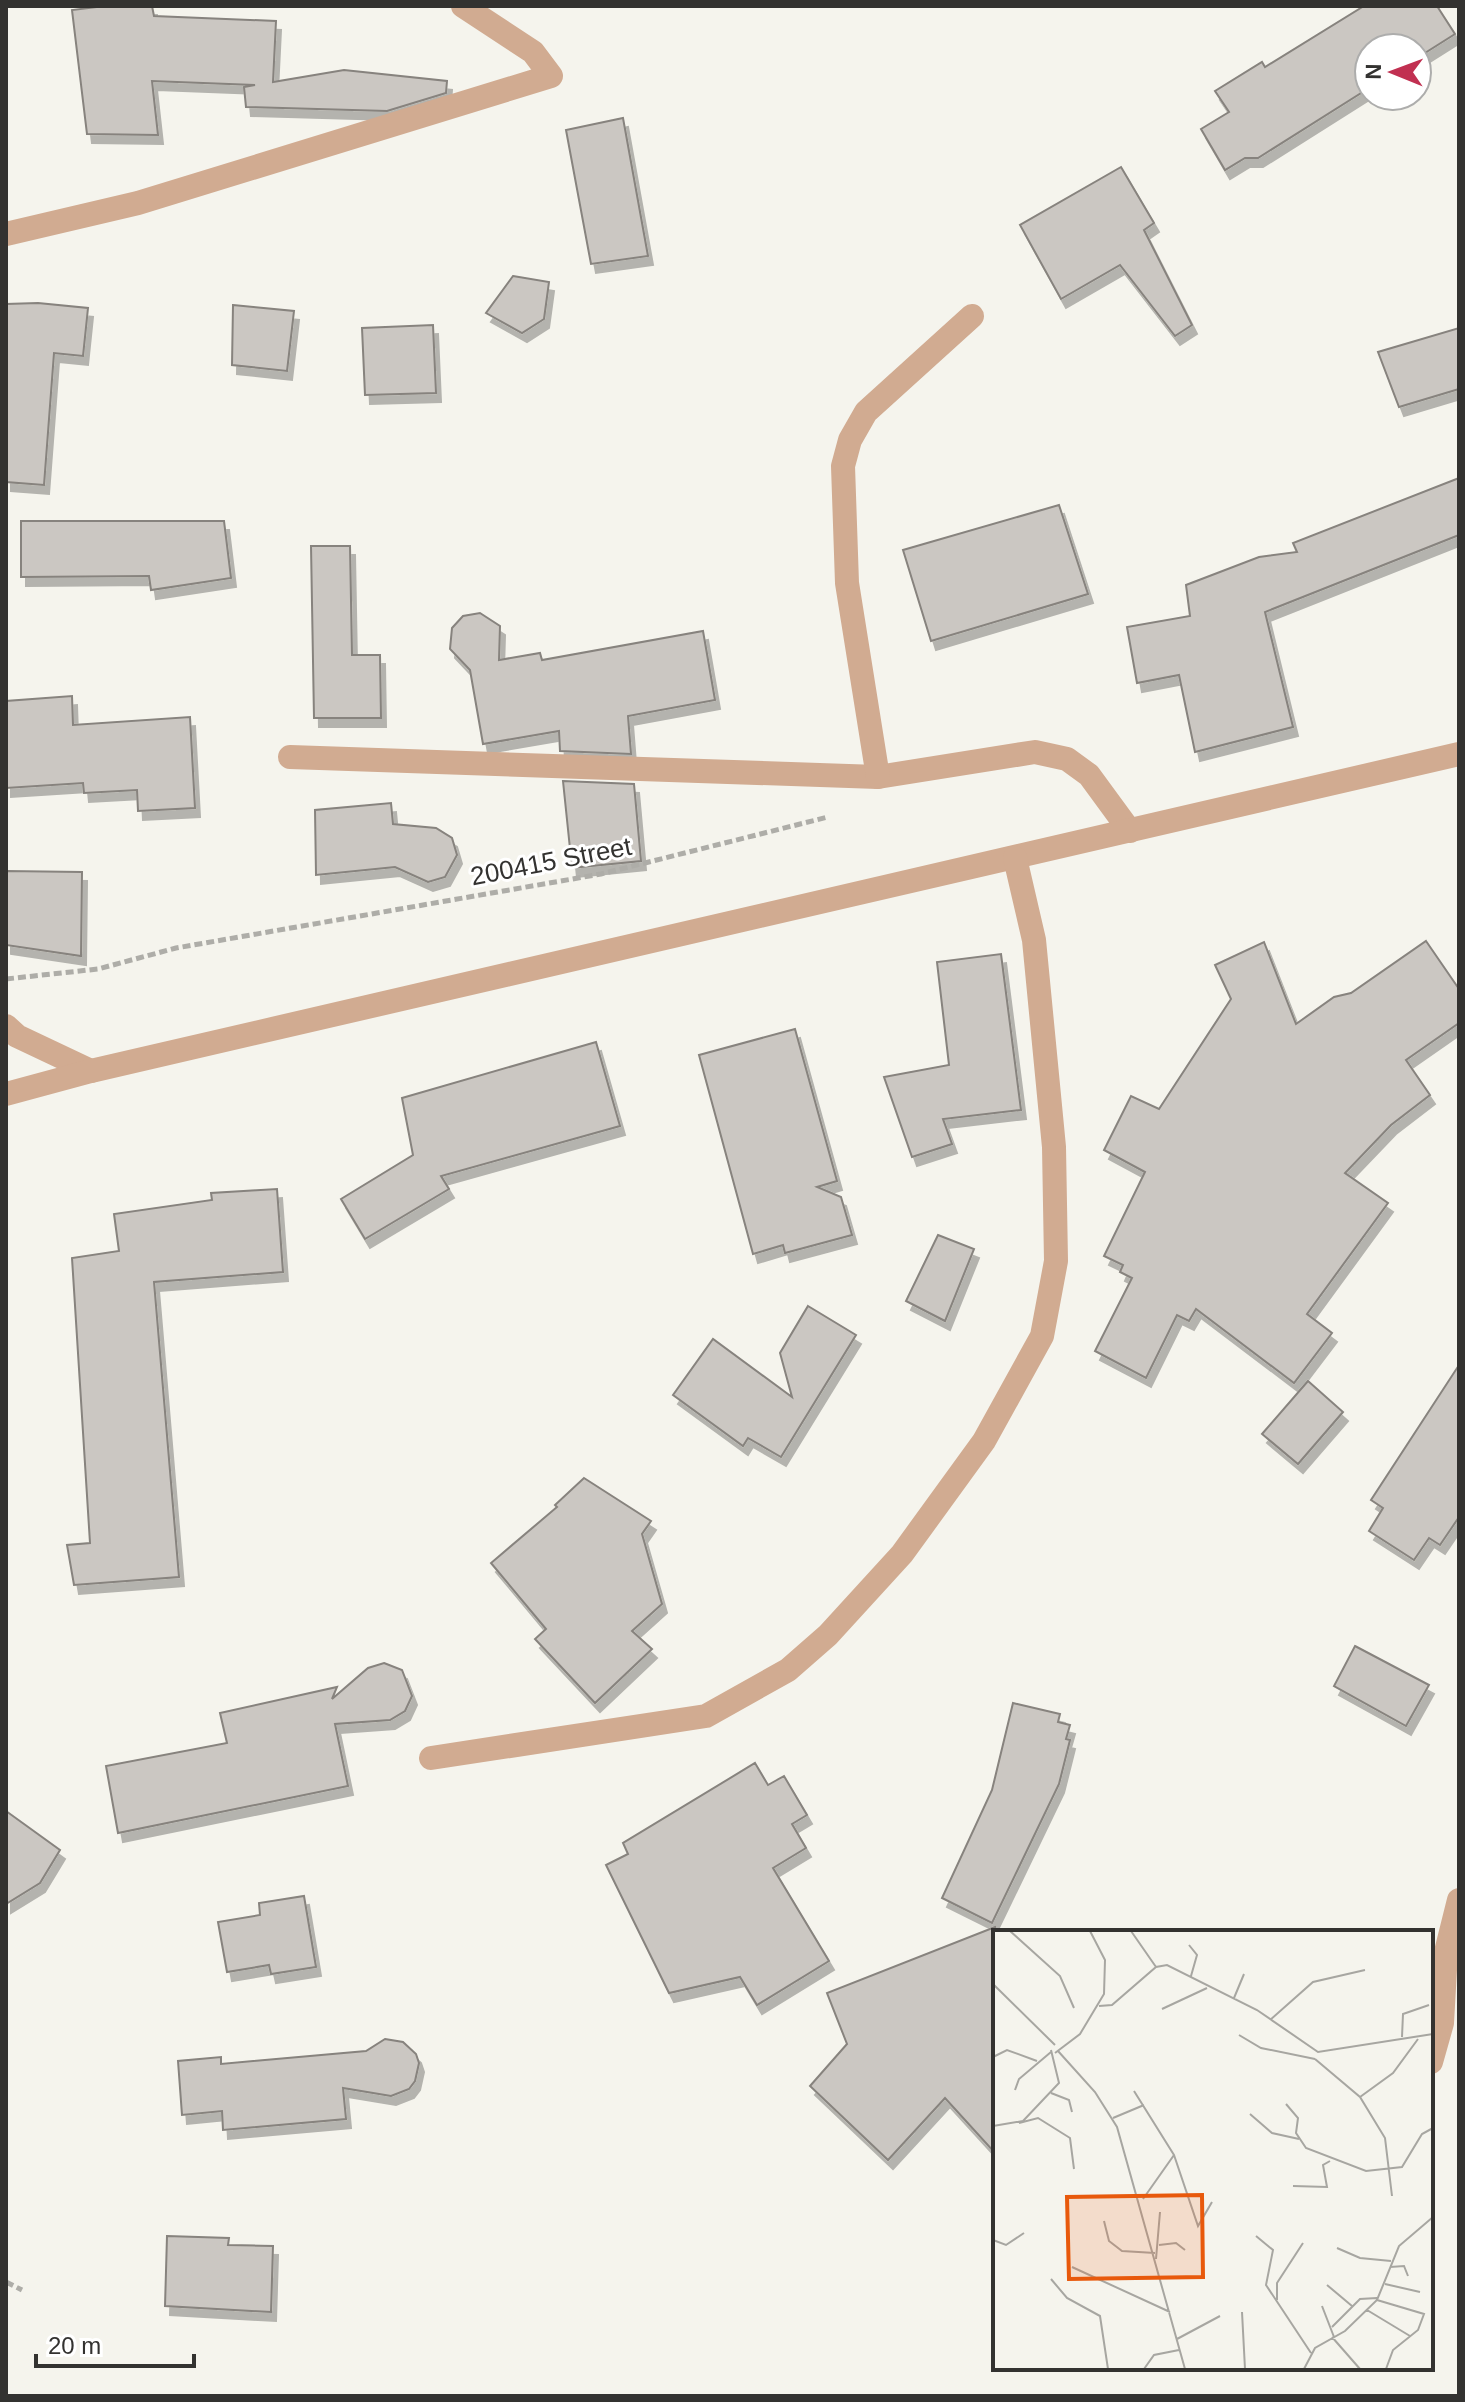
<svg xmlns="http://www.w3.org/2000/svg" width="1465" height="2402" viewBox="0 0 1465 2402" font-family="Helvetica,sans-serif">
	<style>
		.building { fill: #cbc7c2; stroke: #87837e; stroke-width: 2; filter: url(#shadow) }
		.lines { fill: none; stroke-linecap: round; stroke-linejoin: round }
		.path { stroke: #aeada8; stroke-width: 5; stroke-dasharray: 8 4; stroke-linecap: butt }
		.minor { stroke: #d1ab91; stroke-width: 24 }
		.labels { text-anchor: middle; stroke-width: 6; stroke-linejoin: round; paint-order: stroke }
		.street-label { font-size: 26px; fill: #333230; stroke: #fff }
		.inset-road { fill: none; stroke: #a7a6a1; stroke-width: 2 }
		.view { fill: #e8590c; fill-opacity: 0.15; stroke: #e8590c; stroke-width: 4 }
		.inset-edge { fill: none; stroke: #333230; stroke-width: 4 }
	</style>
	<defs>
		<filter id="shadow"><feDropShadow dx="5" dy="9" stdDeviation="0" flood-color="#0004"/></filter>
	</defs>
	<rect width="100%" height="100%" fill="#f5f4ed"/>
	<g class="building">
		<path d="M105 6H152L154 16 276 21 273 82 344 70 447 81 446 93 387 111 246 107 244 87 255 85 152 81 158 135 87 134 72 10Z"/>
		<path d="M1364 6H1437L1455 34 1417 58V48H1369V88L1258 158H1245L1225 170 1201 129 1229 112 1215 91 1262 62 1265 67Z"/>
		<path d="M623 118 648 256 591 264 566 130Z"/>
		<path d="M1121 167 1154 223 1144 230 1192 325 1175 336 1120 265 1061 299 1020 225Z"/>
		<path d="M513 276 549 282 544 319 522 333 486 313Z"/>
		<path d="M38 303 88 308 83 356 54 353 44 485 6 482V304Z"/>
		<path d="M233 305 294 311 287 371 232 365Z"/>
		<path d="M433 325 436 393 365 395 362 328Z"/>
		<path d="M1459 328V389L1399 407 1378 352Z"/>
		<path d="M1459 478V535L1265 612 1293 727 1195 752 1179 675 1137 683 1127 627 1190 616 1186 585 1259 557 1297 552 1293 543Z"/>
		<path d="M1059 505 1088 594 931 641 903 550Z"/>
		<path d="M21 521H224L231 578 151 590 149 576 21 577Z"/>
		<path d="M311 546H350L352 655H380L381 718H314Z"/>
		<path d="M480 613 500 626 499 660 540 653 542 660 703 631 715 700 628 716 631 754 560 751 559 731 483 744 470 670 450 649 452 628 463 616Z"/>
		<path d="M72 696 73 725 190 717 195 808 138 811 137 790 84 793 83 783 6 788V701Z"/>
		<path d="M563 781 634 784 641 861 572 868Z"/>
		<path d="M391 803 393 824 436 828 452 838 457 855 445 877 428 882 395 867 316 875 315 810Z"/>
		<path d="M6 871 82 872 81 956 6 945Z"/>
		<path d="M1426 941 1459 989V1023L1406 1060 1430 1095 1391 1125 1345 1173 1388 1203 1307 1314 1332 1333 1294 1383 1196 1309 1189 1321 1177 1315 1146 1378 1095 1351 1132 1278 1120 1272 1123 1265 1104 1256 1145 1172 1104 1150 1131 1096 1159 1109 1231 999 1215 965 1264 942 1296 1024 1334 997 1351 993Z"/>
		<path d="M1001 954 1021 1110 943 1119 952 1144 912 1157 884 1077 949 1065 937 962Z"/>
		<path d="M795 1029 837 1181 817 1187 841 1197 852 1235 785 1253 783 1245 753 1254 699 1055Z"/>
		<path d="M596 1042 620 1126 441 1176 449 1189 365 1239 341 1199 413 1155 402 1098Z"/>
		<path d="M277 1189 283 1272 154 1282 179 1577 74 1585 67 1545 90 1543 72 1258 119 1251 114 1214 212 1200 211 1193Z"/>
		<path d="M938 1235 974 1249 945 1321 906 1301Z"/>
		<path d="M808 1306 856 1335 781 1457 748 1438 743 1446 673 1395 713 1339 792 1397 780 1353Z"/>
		<path d="M1459 1365V1517L1440 1545 1429 1538 1414 1560 1369 1531 1383 1508 1371 1500Z"/>
		<path d="M1308 1381 1343 1412 1298 1464 1262 1434Z"/>
		<path d="M584 1478 651 1521 642 1534 662 1604 632 1631 652 1649 595 1703 535 1639 546 1629 491 1563 557 1507 555 1505Z"/>
		<path d="M1355 1646 1429 1685 1406 1726 1334 1686Z"/>
		<path d="M384 1663 402 1670 412 1696 405 1711 390 1720 335 1724 348 1786 118 1833 106 1766 227 1743 220 1713 337 1687 332 1699 368 1668Z"/>
		<path d="M1013 1703 1060 1714 1058 1722 1070 1725 1066 1739 1070 1740 1059 1784 992 1923 942 1898 992 1790Z"/>
		<path d="M755 1763 768 1785 784 1776 807 1815 792 1824 806 1848 773 1868 829 1961 757 2005 740 1977 669 1993 606 1865 628 1854 623 1843Z"/>
		<path d="M6 1811 60 1850 40 1883 6 1904Z"/>
		<path d="M304 1896 316 1967 271 1974 269 1965 227 1972 218 1922 260 1915 259 1903Z"/>
		<path d="M995 1927V2153L945 2098 888 2160 810 2086 847 2044 827 1993Z"/>
		<path d="M385 2039 403 2042 416 2054 419 2063 415 2081 409 2089 391 2096 343 2088 346 2119 223 2130 222 2111 182 2115 178 2061 221 2057V2064L366 2051Z"/>
		<path d="M167 2236 229 2238 228 2245 273 2246 271 2312 165 2306Z"/>
	</g>
	<g class="lines">
		<g class="path">
			<path d="M6 979 98 969 176 948 601 874 828 817"/>
			<path d="M6 2282 22 2290"/>
		</g>
		<g class="minor">
			<path d="M6 234 138 203 551 76 533 52 463 6"/>
			<path d="M290 757 878 777 1035 752 1067 759 1089 775 1130 831"/>
			<path d="M878 777 847 583 843 466 850 440 866 412 972 316"/>
			<path d="M6 1026 17 1036 91 1071"/>
			<path d="M6 1094 91 1071 1459 754"/>
			<path d="M431 1758 706 1716 788 1670 828 1635 902 1554 984 1441 1042 1336 1056 1261 1054 1147 1034 940 1015 858"/>
			<path d="M1431 2062 1442 2023 1446 1952 1459 1900"/>
		</g>
	</g>
	<g class="labels">
		<g class="street-label">
			<text transform="translate(551 861) rotate(-11)" y="9">200415 Street</text>
		</g>
	</g>
	<g transform="translate(993 1930)">
		<rect width="440" height="440" fill="#f5f4ed"/>
		<path class="inset-road" d="M17 1 67 46 81 78M138 1 163 37M196 15 204 25 198 46M0 54 62 115M241 68 251 44M106 76 119 75 163 37 174 35 264 80 325 122 440 104M169 79 214 58M277 90 320 52 372 40M246 105 268 118 322 129M409 107 410 84 436 75M65 121 102 162 124 197 192 439M62 123 87 104 111 64 112 30 97 1M0 127 14 120 44 131M322 129 367 167 392 208 399 266M22 160 26 149 58 122M141 161 181 225 150 269M58 163 76 170 79 182M367 167 400 143 425 109M293 174 305 188 303 203 313 218 373 241 409 237 429 204 440 198M257 184 279 203 306 209M120 188 151 175M26 193 45 188 77 208 81 239M0 196 30 191 66 153 58 120M181 225 205 296 219 272M300 256 334 257 330 235 337 231M111 291 116 311 129 321 162 323M263 306 280 320 273 355 318 423M0 310 13 315 31 303M166 315 183 313 192 320M344 318 367 328 398 331M163 329 167 282M79 337 177 382M397 337 411 336 415 346M58 349 74 368 107 386 115 439M392 354 427 362M334 355 359 376M284 370V353L310 313M384 370 431 384 425 400 400 420 393 439M329 376 341 407M374 380 417 406M249 382 252 439M339 397 367 369 384 368M339 407 367 439M184 409 227 386M151 439 161 425 186 420M311 439 322 418 352 401 384 370 406 316 440 287"/>
		<path class="view" d="M209 265 210 347 76 349 74 267Z"/>
		<rect width="440" height="440" class="inset-edge"/>
	</g>
	<rect width="1465" height="2402" fill="none" stroke="#333230" stroke-width="16"/>
	<g transform="translate(1393 72) rotate(271)"><circle r="38" fill="#ffffff" stroke="#adadac" stroke-width="2"/>
	<path d="M0-6L14 30L0 20L-14 30Z" fill="#c13051"/>
	<text y="-12" font-size="22" font-weight="bold" text-anchor="middle" fill="#333230">N</text>
	</g>
	<path d="M36 2354v12h158v-12" fill="none" stroke="#333230" stroke-width="4"/>
	<text x="48" y="2354" font-size="24" fill="#333230" stroke="#ffffff" stroke-width="6" paint-order="stroke">20 m</text>
</svg>
